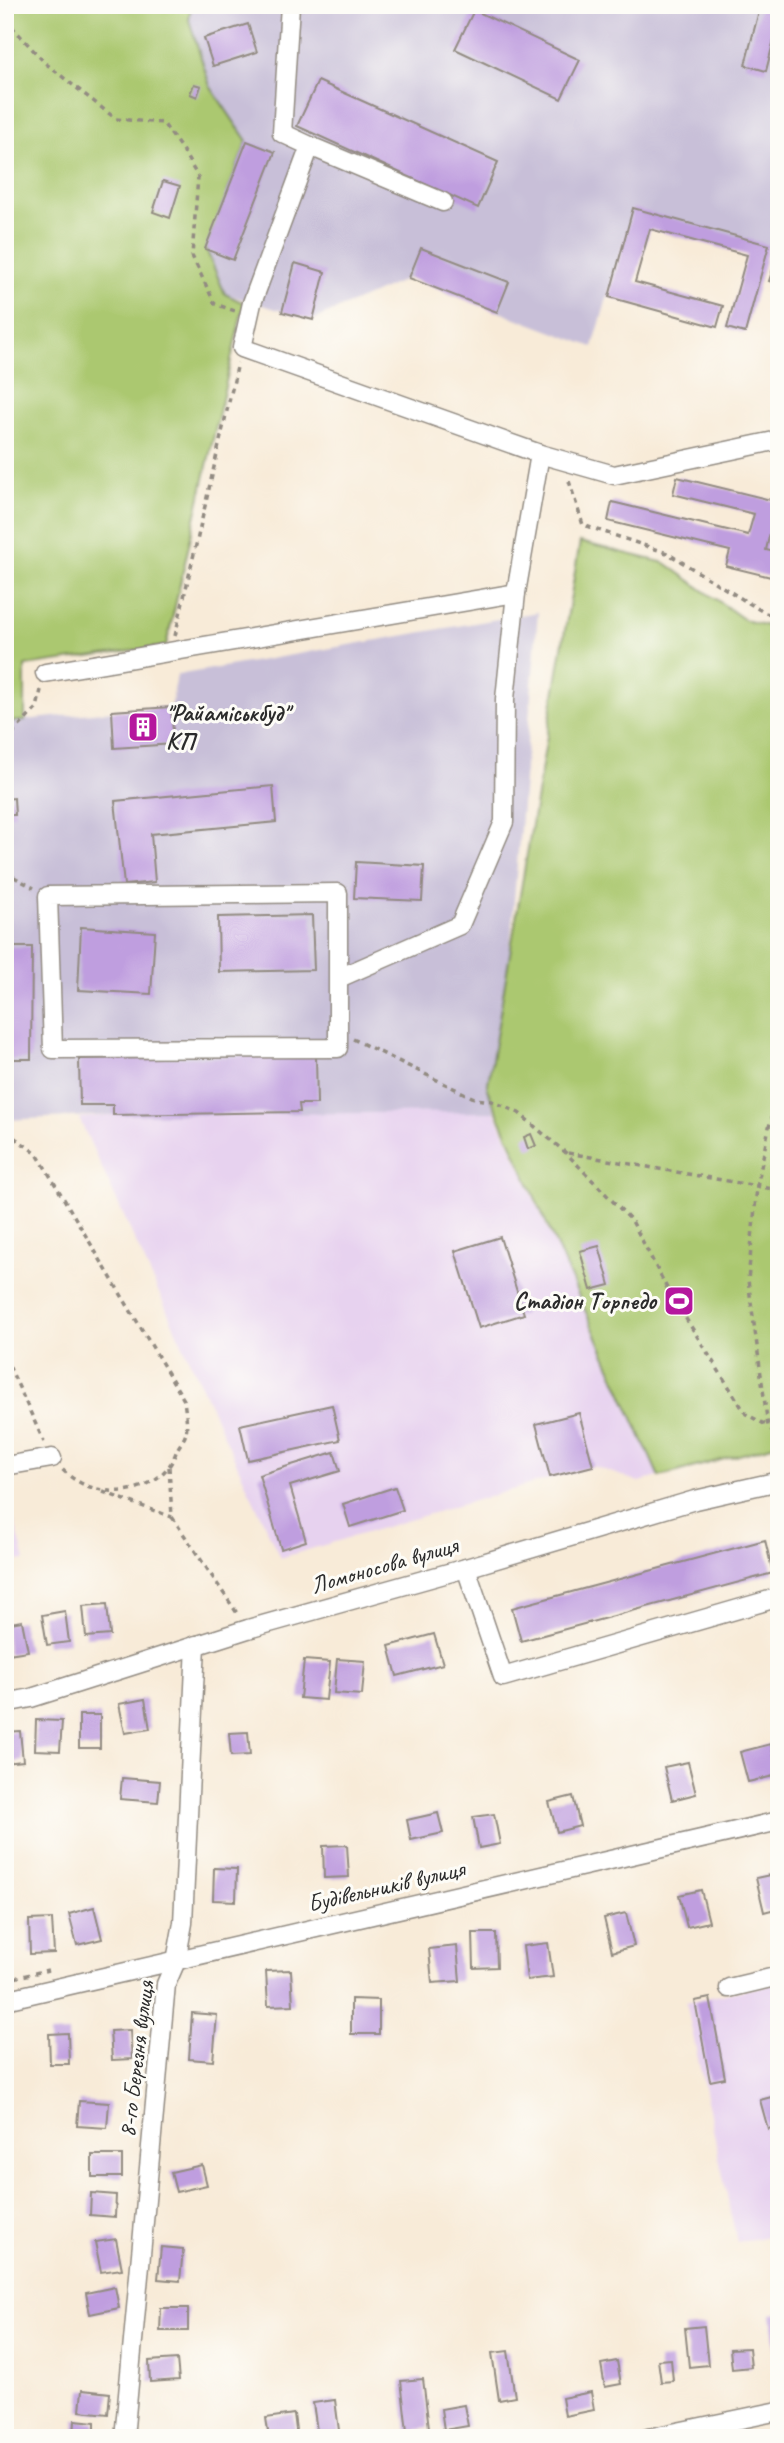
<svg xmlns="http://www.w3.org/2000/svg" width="784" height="2443" viewBox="0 0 784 2443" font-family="Caveat,sans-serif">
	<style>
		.built { fill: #e7d2ef }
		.industrial { fill: #c8bfd8 }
		.green { fill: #abc86f; stroke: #6b7a4d; stroke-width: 2 }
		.building { fill: #bf9edf }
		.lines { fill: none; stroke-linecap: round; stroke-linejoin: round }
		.minor-casing { stroke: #928b82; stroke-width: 21 }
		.path { stroke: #928b82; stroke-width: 3.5; stroke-dasharray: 5 5; stroke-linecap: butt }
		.minor { stroke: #fff; stroke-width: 18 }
		.labels { text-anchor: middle; stroke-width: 6; stroke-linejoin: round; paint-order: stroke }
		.poi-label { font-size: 24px; font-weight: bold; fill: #2b2b2b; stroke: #fdfcf7; text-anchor: start }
		.street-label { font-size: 24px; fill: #2b2b2b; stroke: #fdfcf7 }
	</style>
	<rect width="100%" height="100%" fill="#fdfcf7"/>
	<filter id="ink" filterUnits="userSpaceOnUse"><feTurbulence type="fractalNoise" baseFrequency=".0143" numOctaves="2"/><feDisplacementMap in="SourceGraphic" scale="14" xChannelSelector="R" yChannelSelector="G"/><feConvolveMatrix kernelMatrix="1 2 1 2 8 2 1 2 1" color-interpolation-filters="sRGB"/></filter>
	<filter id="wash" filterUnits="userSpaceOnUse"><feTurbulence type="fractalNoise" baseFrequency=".00686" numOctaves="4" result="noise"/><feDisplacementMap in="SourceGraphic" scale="28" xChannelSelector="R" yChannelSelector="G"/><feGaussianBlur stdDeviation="1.57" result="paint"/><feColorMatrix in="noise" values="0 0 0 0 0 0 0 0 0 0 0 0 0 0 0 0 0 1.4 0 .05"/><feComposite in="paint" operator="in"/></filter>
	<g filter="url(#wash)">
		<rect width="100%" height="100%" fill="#f8ebd8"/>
		<g class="built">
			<path d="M300 1112H495L659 1477 639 1482 593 1466 280 1558 79 1118 113 1115Z"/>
			<path d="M5 1487 25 1560 5 1562Z"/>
			<path d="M779 1983V2234L737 2242 686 2002Z"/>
		</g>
		<g class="industrial">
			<path d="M191 5H779V249L633 208 593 347 409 278 313 320 225 294 205 249 247 141 210 86 189 20Z"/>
			<path d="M538 612 509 961 487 1089 495 1112 113 1115 5 1120V722L112 711 115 748 173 744 171 707 177 675Z"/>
		</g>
		<g class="green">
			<path d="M5 5H191L189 20 210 86 247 141 206 249 225 294 244 303 166 646 25 666V721L5 722Z"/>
			<path d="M580 542 665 563 745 620 779 629V1444L659 1477 487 1089Z"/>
		</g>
		<g id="blocks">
			<g class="building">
				<path d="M760 7 779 12V20L766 71 745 65Z"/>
				<path d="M474 10 580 60 561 99 455 49Z"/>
				<path d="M248 24 257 52 213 66 204 38Z"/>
				<path d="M318 81 498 162 478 208 297 126Z"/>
				<path d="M194 84 201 86 197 97 190 94Z"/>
				<path d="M247 141 275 152 233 260 205 249Z"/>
				<path d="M163 181 180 186 170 218 153 212Z"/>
				<path d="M633 208 769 245 745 333 727 328 747 255 650 229 635 282 723 306 717 327 609 297Z"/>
				<path d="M421 248 509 282 497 312 409 278Z"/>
				<path d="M779 251V284L769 281Z"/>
				<path d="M295 263 325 272 313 320 282 312Z"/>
				<path d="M677 477 779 502V520L773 519 766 550 779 553V579L726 566 730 551 608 521 612 502 748 535 754 514 673 494Z"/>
				<path d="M171 707 174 744 114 748 112 711Z"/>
				<path d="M273 786 276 822 151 834 155 882 124 885 115 801Z"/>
				<path d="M14 798 15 815H5V799Z"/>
				<path d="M356 862 424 866 422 901 354 898Z"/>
				<path d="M312 915 314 970 219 972 218 917Z"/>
				<path d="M81 927 155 932 151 994 78 990Z"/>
				<path d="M5 947H32L31 1059H5Z"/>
				<path d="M316 1056 317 1104H299L300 1112 113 1115V1105H80L79 1059Z"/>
				<path d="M531 1134 536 1146 528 1149 524 1137Z"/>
				<path d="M500 1237 524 1314 479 1328 455 1251Z"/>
				<path d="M599 1246 610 1285 591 1290 580 1251Z"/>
				<path d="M332 1405 340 1440 248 1460 240 1425Z"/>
				<path d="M579 1413 593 1466 550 1477 536 1424Z"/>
				<path d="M334 1452 340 1471 290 1486 306 1541 281 1549 259 1475Z"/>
				<path d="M395 1487 403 1510 350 1527 343 1504Z"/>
				<path d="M765 1540 773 1573 521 1641 512 1608Z"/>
				<path d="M107 1604 110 1635 86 1637 83 1606Z"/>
				<path d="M65 1611 69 1642 47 1645 42 1615Z"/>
				<path d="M22 1621 28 1651 8 1654 5 1624Z"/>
				<path d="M434 1634 443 1664 397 1676 389 1646Z"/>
				<path d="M337 1659 365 1661 362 1695 334 1693Z"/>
				<path d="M304 1660 330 1662 326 1700 300 1698Z"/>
				<path d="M145 1699 150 1729 125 1733 119 1704Z"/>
				<rect x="79" y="1715" width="21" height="33"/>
				<path d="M36 1720 62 1721 60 1751 35 1750Z"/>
				<path d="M20 1731 23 1761 5 1763V1732Z"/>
				<path d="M248 1732 250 1755 231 1756 229 1733Z"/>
				<path d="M771 1744 778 1775 748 1782 740 1752Z"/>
				<path d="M688 1762 696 1794 672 1800 664 1767Z"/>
				<path d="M122 1778 160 1781 158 1802 120 1799Z"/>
				<path d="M573 1796 580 1826 557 1832 549 1802Z"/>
				<path d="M438 1813 443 1833 411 1840 407 1820Z"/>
				<path d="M494 1814 500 1844 479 1848 473 1817Z"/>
				<path d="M347 1845 349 1877 324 1878 323 1846Z"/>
				<path d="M214 1868 237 1869 236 1901 213 1900Z"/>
				<path d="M779 1873V1908L764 1912 756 1878Z"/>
				<path d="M701 1890 709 1922 687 1927 679 1895Z"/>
				<path d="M94 1907 102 1939 77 1945 69 1914Z"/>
				<path d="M626 1913 634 1946 612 1952 604 1918Z"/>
				<path d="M52 1919 54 1953 30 1954 29 1920Z"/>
				<path d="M473 1933H496L497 1967 474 1968Z"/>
				<path d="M548 1943 553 1977 527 1980 523 1946Z"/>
				<path d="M457 1946 460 1981 432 1983 429 1949Z"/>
				<path d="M291 1970 293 2005 268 2006 266 1971Z"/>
				<path d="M710 1998 725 2078 710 2081 695 2001Z"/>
				<path d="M351 1999 379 2000V2034H351Z"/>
				<path d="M192 2013 217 2015 213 2061 189 2059Z"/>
				<path d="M130 2030 132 2059 112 2060 110 2031Z"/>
				<path d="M68 2033 69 2064H50L49 2034Z"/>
				<path d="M779 2095V2126L768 2129 760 2100Z"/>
				<path d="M79 2101 109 2103 107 2128 77 2126Z"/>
				<rect x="92" y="2155" width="30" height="22"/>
				<path d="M202 2165 207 2185 176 2192 171 2172Z"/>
				<path d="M91 2193 116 2195 115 2217 90 2215Z"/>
				<path d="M116 2239 122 2269 101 2272 95 2242Z"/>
				<path d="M161 2247 183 2249 180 2281 158 2279Z"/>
				<path d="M115 2287 119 2308 90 2314 86 2293Z"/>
				<path d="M161 2308H188V2331H160Z"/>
				<path d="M779 2313V2349H775L771 2314Z"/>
				<path d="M704 2326 708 2365 689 2367 685 2328Z"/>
				<path d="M749 2348 751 2367 732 2369 730 2349Z"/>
				<path d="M508 2351 515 2397 499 2400 492 2353Z"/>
				<path d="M177 2359 179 2380 150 2382 149 2361Z"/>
				<path d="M671 2359 673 2381 661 2382 658 2360Z"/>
				<path d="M617 2361 621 2384 605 2387 601 2364Z"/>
				<path d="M423 2379 429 2428 407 2431 401 2381Z"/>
				<path d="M82 2390 110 2393 108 2414 80 2411Z"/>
				<path d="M591 2392 594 2410 565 2416 562 2398Z"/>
				<path d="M335 2400 340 2438H318L313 2403Z"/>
				<path d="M464 2405 468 2426 444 2430 441 2409Z"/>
				<path d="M294 2414 297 2438H269L266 2418Z"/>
				<path d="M75 2420 95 2422V2438H74Z"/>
			</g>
		</g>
	</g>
	<g filter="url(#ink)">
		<use href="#blocks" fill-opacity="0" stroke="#928b82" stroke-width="2"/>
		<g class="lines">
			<g class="minor-casing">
				<g id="minor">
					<path d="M290 5 282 133 310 146 252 303 242 348 540 454 614 475 779 440"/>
					<path d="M310 146 443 202"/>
					<path d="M45 673 516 593 540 454"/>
					<path d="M338 893V1048L53 1049 48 896Z"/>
					<path d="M339 978 460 925 504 822 505 699 516 593"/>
					<path d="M5 1466 52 1458"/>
					<path d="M466 1568 503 1677 773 1599"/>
					<path d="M5 1703 31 1698 248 1629 466 1568 695 1500 779 1481"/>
					<path d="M729 1988 779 1976"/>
					<path d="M5 2000 779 1821"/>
					<path d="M124 2438 166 1984 176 1961 183 1923 196 1645"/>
					<path d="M648 2438 779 2411"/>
				</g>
			</g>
			<g class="path">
				<path d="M5 19 45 63 116 119 163 123 183 151 198 177 192 256 215 304 235 311"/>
				<path d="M569 481 583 525 667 553 765 613 779 616"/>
				<path d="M175 636 238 363"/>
				<path d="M5 741 37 708 41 690"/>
				<path d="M5 872 34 888"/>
				<path d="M353 1039 476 1099 492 1101 519 1113 566 1153 632 1221 668 1290 746 1414 768 1426"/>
				<path d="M779 1095 769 1127 757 1187 748 1280 768 1426 779 1440"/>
				<path d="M5 1135H11L37 1154 184 1400C185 1410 188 1424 186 1433 185 1438 181 1443 178 1448 175 1454 173 1462 168 1467 143 1500 89 1498 62 1469"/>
				<path d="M568 1153 779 1190"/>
				<path d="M5 1357 44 1442"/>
				<path d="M169 1467 172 1517 239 1616"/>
				<path d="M103 1492 172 1517"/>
				<path d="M5 1980 48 1970"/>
			</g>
			<use href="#minor" class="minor"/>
		</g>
	</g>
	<defs>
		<g id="building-square" transform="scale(1.575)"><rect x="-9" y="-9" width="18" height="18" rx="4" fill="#b5179e" stroke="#fdfcf7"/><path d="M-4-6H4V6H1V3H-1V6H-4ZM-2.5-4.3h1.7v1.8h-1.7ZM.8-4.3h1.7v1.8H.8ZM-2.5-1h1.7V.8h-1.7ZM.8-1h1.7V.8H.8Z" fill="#fff"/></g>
		<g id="stadium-square" transform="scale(1.575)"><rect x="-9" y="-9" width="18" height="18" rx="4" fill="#b5179e" stroke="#fdfcf7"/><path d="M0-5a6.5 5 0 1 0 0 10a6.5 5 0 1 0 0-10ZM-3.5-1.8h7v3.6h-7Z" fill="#fff"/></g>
	</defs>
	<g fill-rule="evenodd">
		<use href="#building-square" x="143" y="727"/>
		<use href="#stadium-square" x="679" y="1301"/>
	</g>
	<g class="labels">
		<g class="poi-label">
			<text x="166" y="721">"Райаміськбуд"<tspan x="166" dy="28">КП</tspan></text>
			<text x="656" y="1309" text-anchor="end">Стадіон Торпедо</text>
		</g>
		<g class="street-label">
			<text transform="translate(384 1565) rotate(-16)" y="8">Ломоносова вулиця</text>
			<text transform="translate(386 1886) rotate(-13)" y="8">Будівельників вулиця</text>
			<text transform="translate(136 2059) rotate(-83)" y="8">8-го Березня вулиця</text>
		</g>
	</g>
	<rect width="784" height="2443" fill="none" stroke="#fdfcf7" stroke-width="28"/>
</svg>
